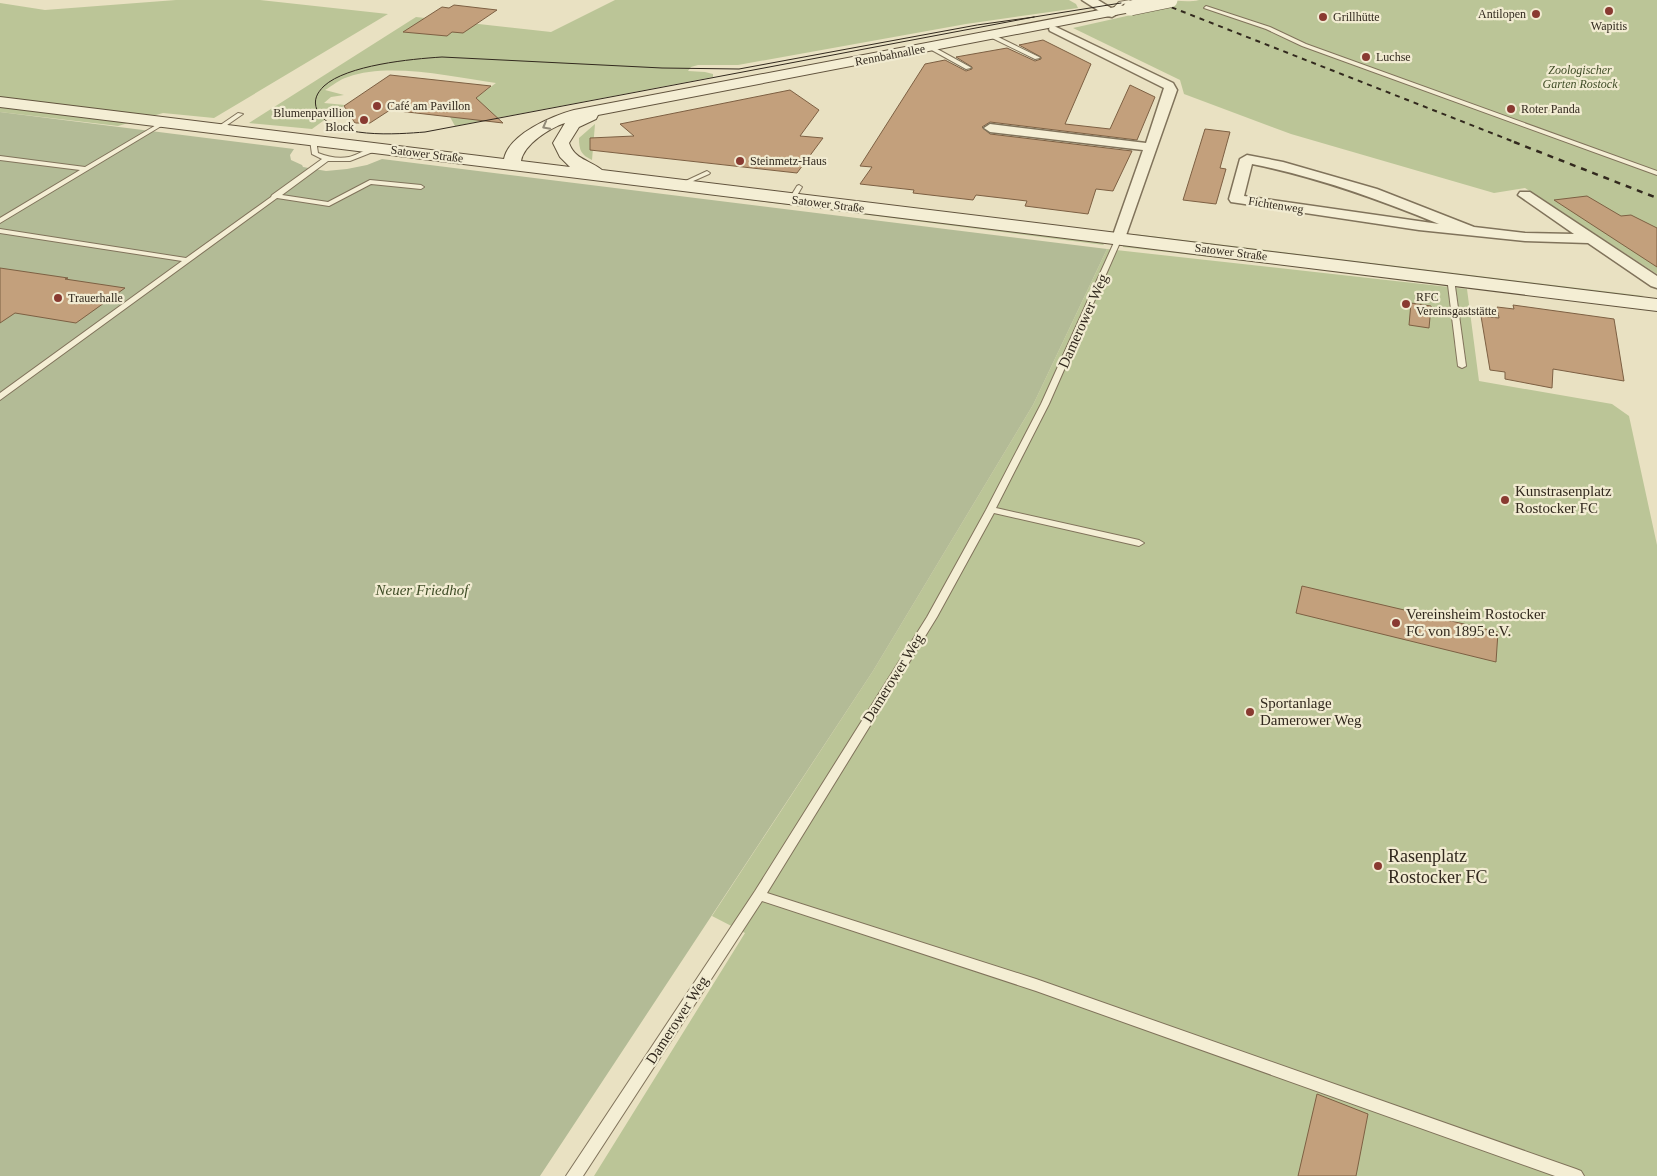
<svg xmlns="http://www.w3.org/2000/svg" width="1657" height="1176" viewBox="0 0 1657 1176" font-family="Georgia,serif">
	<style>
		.green { fill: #bbc597 }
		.cemetery { fill: #b3bb96 }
		.building { fill: #c3a07c; stroke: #7d6043 }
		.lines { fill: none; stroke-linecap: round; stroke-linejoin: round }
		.service-casing { stroke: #80735b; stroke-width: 2 }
		.minor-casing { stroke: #80735b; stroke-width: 3 }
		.tertiary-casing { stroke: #80735b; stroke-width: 3 }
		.secondary-casing { stroke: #62543e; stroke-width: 2 }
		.service { fill: #f4eed4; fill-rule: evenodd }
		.minor { fill: #f4eed4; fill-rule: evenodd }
		.tertiary { fill: #f4eed4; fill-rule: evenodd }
		.secondary { fill: #f4eed4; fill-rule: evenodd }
		.tram { stroke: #32291e; stroke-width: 1 }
		.rail-far1 { stroke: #32291e; stroke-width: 2; stroke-dasharray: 5 5; stroke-linecap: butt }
		.rail { stroke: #32291e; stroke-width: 2.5; stroke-dasharray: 6 6; stroke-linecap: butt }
		.secondary-bridge-casing { stroke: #62543e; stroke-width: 16; stroke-linecap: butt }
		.secondary-bridge { stroke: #f4eed4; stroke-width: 15 }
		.oneway { stroke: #938c79 }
		.poi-dot { fill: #893a31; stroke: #f1ebd1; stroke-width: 2 }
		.labels { text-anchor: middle; stroke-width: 4.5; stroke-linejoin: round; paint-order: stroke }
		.far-poi-label { font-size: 12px; fill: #32291e; stroke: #f1ebd1; text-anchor: start }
		.far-street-label { font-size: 12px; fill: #32291e; stroke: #f1ebd1 }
		.far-park-label { font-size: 12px; font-style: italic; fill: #3f4c26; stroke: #f1ebd1 }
		.street-label { font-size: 15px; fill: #32291e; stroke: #f1ebd1 }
		.poi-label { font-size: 15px; fill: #32291e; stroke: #f1ebd1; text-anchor: start }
		.park-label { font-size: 15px; font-style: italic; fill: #3f4c26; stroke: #f1ebd1 }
		.near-poi-label { font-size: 18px; fill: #32291e; stroke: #f1ebd1; text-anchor: start }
	</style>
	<rect width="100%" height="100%" fill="#e9e1c2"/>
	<g class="green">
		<path d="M176 0H260L388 14 214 118 163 113 118 126 0 112V3L45 10Z"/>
		<path d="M615 0H1069L1076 4 1078 8 966 24 738 65H698L691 67 688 71 705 72 713 74V77L455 126 450 117 496 83C453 77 389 62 348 77 340 79 332 86 325 90L344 95 331 97 324 103 345 105 312 129 249 123 416 17 551 32Z"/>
		<path d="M1164 0C1176 0 1187 3 1199 0H1657V274L1525 188 1494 193 1291 134 1184 94 1180 80 1073 28 1176 5Z"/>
		<path d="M595 124 592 160C581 155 579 150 579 138Z"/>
		<path d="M609 182 661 186 1102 242 1104 245Z"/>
		<path d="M1134 234 1644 296 1635 297 1141 237Z"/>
		<path d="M1123 245 1438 283 1123 247Z"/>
		<path d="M1107 249 1467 289 1479 381 1612 404 1629 416 1657 545V1176H594L745 933 712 916 873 671 1033 405Z"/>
	</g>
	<path class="cemetery" d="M0 112 294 149 290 155 291 160 302 165 303 167 326 171 347 169 367 165 382 159 1107 249 1033 405 873 671 540 1176H0Z"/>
	<g class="building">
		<path d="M454 5 497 10 463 33 452 32 447 36 403 32 442 7 449 8Z"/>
		<path d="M1043 40 1091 64 1065 124 1110 129 1130 85 1155 97 1137 140 990 122 982 127 990 134 1132 151 1113 191 1096 189 1088 214 1025 206 1027 201 976 195 973 200 913 193 914 190 860 184 872 167 860 166 925 64 945 60 966 71 972 69V67L956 57 1007 48 1035 61 1041 59V57L1019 45Z"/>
		<path d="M390 75 491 86 476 98 503 123 390 110 370 123H355L344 106Z"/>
		<path d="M790 90 819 110 800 136 823 138 797 173 590 150V138L634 136 620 124Z"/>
		<path d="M1205 129 1230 132 1220 168 1226 169 1216 204 1183 200Z"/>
		<path d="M1587 196 1621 216 1631 215 1657 228V267L1554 200Z"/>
		<path d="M0 268 68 278 65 279 125 288 76 323 15 313 0 323Z"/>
		<path d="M1411 303 1431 306 1429 328 1409 325Z"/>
		<path d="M1513 305 1614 319 1624 381 1553 369 1552 388 1505 379V372L1490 370 1481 316 1499 318 1497 307 1514 309Z"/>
		<path d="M1302 586 1498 632 1496 662 1296 613Z"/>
		<path d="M1317 1094 1368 1114 1356 1176H1298Z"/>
	</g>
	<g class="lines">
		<g class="service-casing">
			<g id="service">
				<path d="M1130 0H1140L1123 4 1114 14 1109 13 1119 2Z"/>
				<path d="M1206 6 1270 27 1306 44 1657 171V175L1302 46 1266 29 1204 8Z"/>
				<path d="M992 34 1039 57 1040 58 1035 59 990 37 989 36Z"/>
				<path d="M930 45 970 67 971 68 966 69 928 48 927 47Z"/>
				<path d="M238 113 243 114 220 130H216V128Z"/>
				<path d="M163 121 168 122 0 223V218L80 170 0 160V156L85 167Z"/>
				<path d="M313 138 316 140 318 153C328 157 339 159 349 157 359 155 374 143 383 148L350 161H328L282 195 328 202 370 180 421 185 424 187 421 189 371 184 329 206 277 198 0 400V393L182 261 0 233V229L186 258 271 197 272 195 322 159 312 154 310 140Z"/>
				<path d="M707 171 710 173 709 174 682 186 677 185Z"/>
				<path d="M799 185 802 187 795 199 790 200 789 199 797 186Z"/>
				<path d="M1119 236 1122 238 1049 404 996 508 1139 540 1144 543 1139 546 994 513 937 617 767 893 1036 979 1576 1169 1581 1171 1584 1176H1555L1036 991 762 901 583 1176H566L755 891 927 617 986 510 1041 404 1116 238Z"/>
				<path d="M1447 277 1454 279 1466 366 1462 368 1458 366Z"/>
			</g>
		</g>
		<g class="minor-casing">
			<g id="minor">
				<path d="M1054 26 1173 83 1177 90 1124 241H1114L1112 238 1143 150 990 132 984 128 990 124 1146 143 1164 88 1050 31 1049 29 1050 27Z"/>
				<path d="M1247 155 1283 162 1377 189 1474 227 1525 233 1574 234 1518 195 1520 192H1530L1657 276V288L1651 286 1588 243 1525 241 1419 230 1231 202 1229 199 1240 159ZM1252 164C1317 177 1378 199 1439 224L1244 196Z"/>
			</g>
		</g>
		<g class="tertiary-casing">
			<path id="tertiary" d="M1082 0H1098L1119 13 1112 17 1107 16Z"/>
		</g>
		<g class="secondary-casing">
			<path id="secondary" d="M1131 4 1138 8 1136 11 598 115 596 119 579 127 569 143C575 160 590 160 602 170L1657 299V311L0 107V97L504 159C509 134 552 116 574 110ZM565 123 553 143 560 157 570 167 521 161C524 144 550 128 565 123Z"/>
		</g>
		<use href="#service" class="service"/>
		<use href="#minor" class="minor"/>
		<use href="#tertiary" class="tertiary"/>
		<use href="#secondary" class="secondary"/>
		<g class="tram">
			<path d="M1034 17 425 132C399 134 331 140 317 110 313 100 317 93 324 86 347 65 411 59 442 57L662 68 739 69 977 25Z"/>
			<path d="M1034 17 1121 3"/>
		</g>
		<path class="rail-far1" d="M1153 0 1517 143"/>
		<path class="rail" d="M1514 142 1657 198"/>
		<g class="secondary-bridge-casing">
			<path id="secondary-bridge" d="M1131 8 1170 0"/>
		</g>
		<use href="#secondary-bridge" class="secondary-bridge"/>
	</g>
	<defs><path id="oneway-chevron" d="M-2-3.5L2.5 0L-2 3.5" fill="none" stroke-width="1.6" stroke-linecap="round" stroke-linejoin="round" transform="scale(1.25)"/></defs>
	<use class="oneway" href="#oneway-chevron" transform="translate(546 126) rotate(152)"/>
	<g class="poi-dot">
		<circle cx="1609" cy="11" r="5"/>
		<circle cx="1536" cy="14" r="5"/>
		<circle cx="1323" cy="17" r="5"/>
		<circle cx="1366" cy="57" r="5"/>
		<circle cx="377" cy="106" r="5"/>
		<circle cx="1511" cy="109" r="5"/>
		<circle cx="364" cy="120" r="5"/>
		<circle cx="740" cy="161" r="5"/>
		<circle cx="58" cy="298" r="5"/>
		<circle cx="1406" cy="304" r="5"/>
		<circle cx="1505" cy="500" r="5"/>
		<circle cx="1396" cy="623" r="5"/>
		<circle cx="1250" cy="712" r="5"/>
		<circle cx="1378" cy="866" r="5"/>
	</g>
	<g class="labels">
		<g class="far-poi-label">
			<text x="1526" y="18" text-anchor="end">Antilopen</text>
			<text x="1333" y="21">Grillhütte</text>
			<text x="1609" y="30" text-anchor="middle">Wapitis</text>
			<text x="1376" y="61">Luchse</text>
			<text x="387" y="110">Café am Pavillon</text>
			<text x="1521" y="113">Roter Panda</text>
			<text x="354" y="117" text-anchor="end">Blumenpavillion<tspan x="354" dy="14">Block</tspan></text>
			<text x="750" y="165">Steinmetz-Haus</text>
			<text x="1416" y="301">RFC<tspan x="1416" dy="14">Vereinsgaststätte</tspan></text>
			<text x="68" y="302">Trauerhalle</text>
		</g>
		<g class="far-street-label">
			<text transform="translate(890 55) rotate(-11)" y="4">Rennbahnallee</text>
			<text transform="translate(427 154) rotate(7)" y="4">Satower Straße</text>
			<text transform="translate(828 204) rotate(7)" y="4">Satower Straße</text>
			<text transform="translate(1276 205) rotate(9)" y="4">Fichtenweg</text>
			<text transform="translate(1231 252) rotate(7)" y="4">Satower Straße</text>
		</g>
		<g class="far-park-label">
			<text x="1580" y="74">Zoologischer<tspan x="1580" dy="14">Garten Rostock</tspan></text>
		</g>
		<g class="street-label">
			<text transform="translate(1083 321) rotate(-66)" y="5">Damerower Weg</text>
			<text transform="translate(893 678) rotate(-58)" y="5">Damerower Weg</text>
			<text transform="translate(677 1020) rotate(-57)" y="5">Damerower Weg</text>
		</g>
		<g class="poi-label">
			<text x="1515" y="496">Kunstrasenplatz<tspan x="1515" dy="17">Rostocker FC</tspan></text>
			<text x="1406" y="619">Vereinsheim Rostocker<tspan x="1406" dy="17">FC von 1895 e.V.</tspan></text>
			<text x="1260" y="708">Sportanlage<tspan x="1260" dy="17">Damerower Weg</tspan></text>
		</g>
		<g class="park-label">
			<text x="422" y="595">Neuer Friedhof</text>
		</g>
		<g class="near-poi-label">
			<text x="1388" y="862">Rasenplatz<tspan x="1388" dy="21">Rostocker FC</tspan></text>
		</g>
	</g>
</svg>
